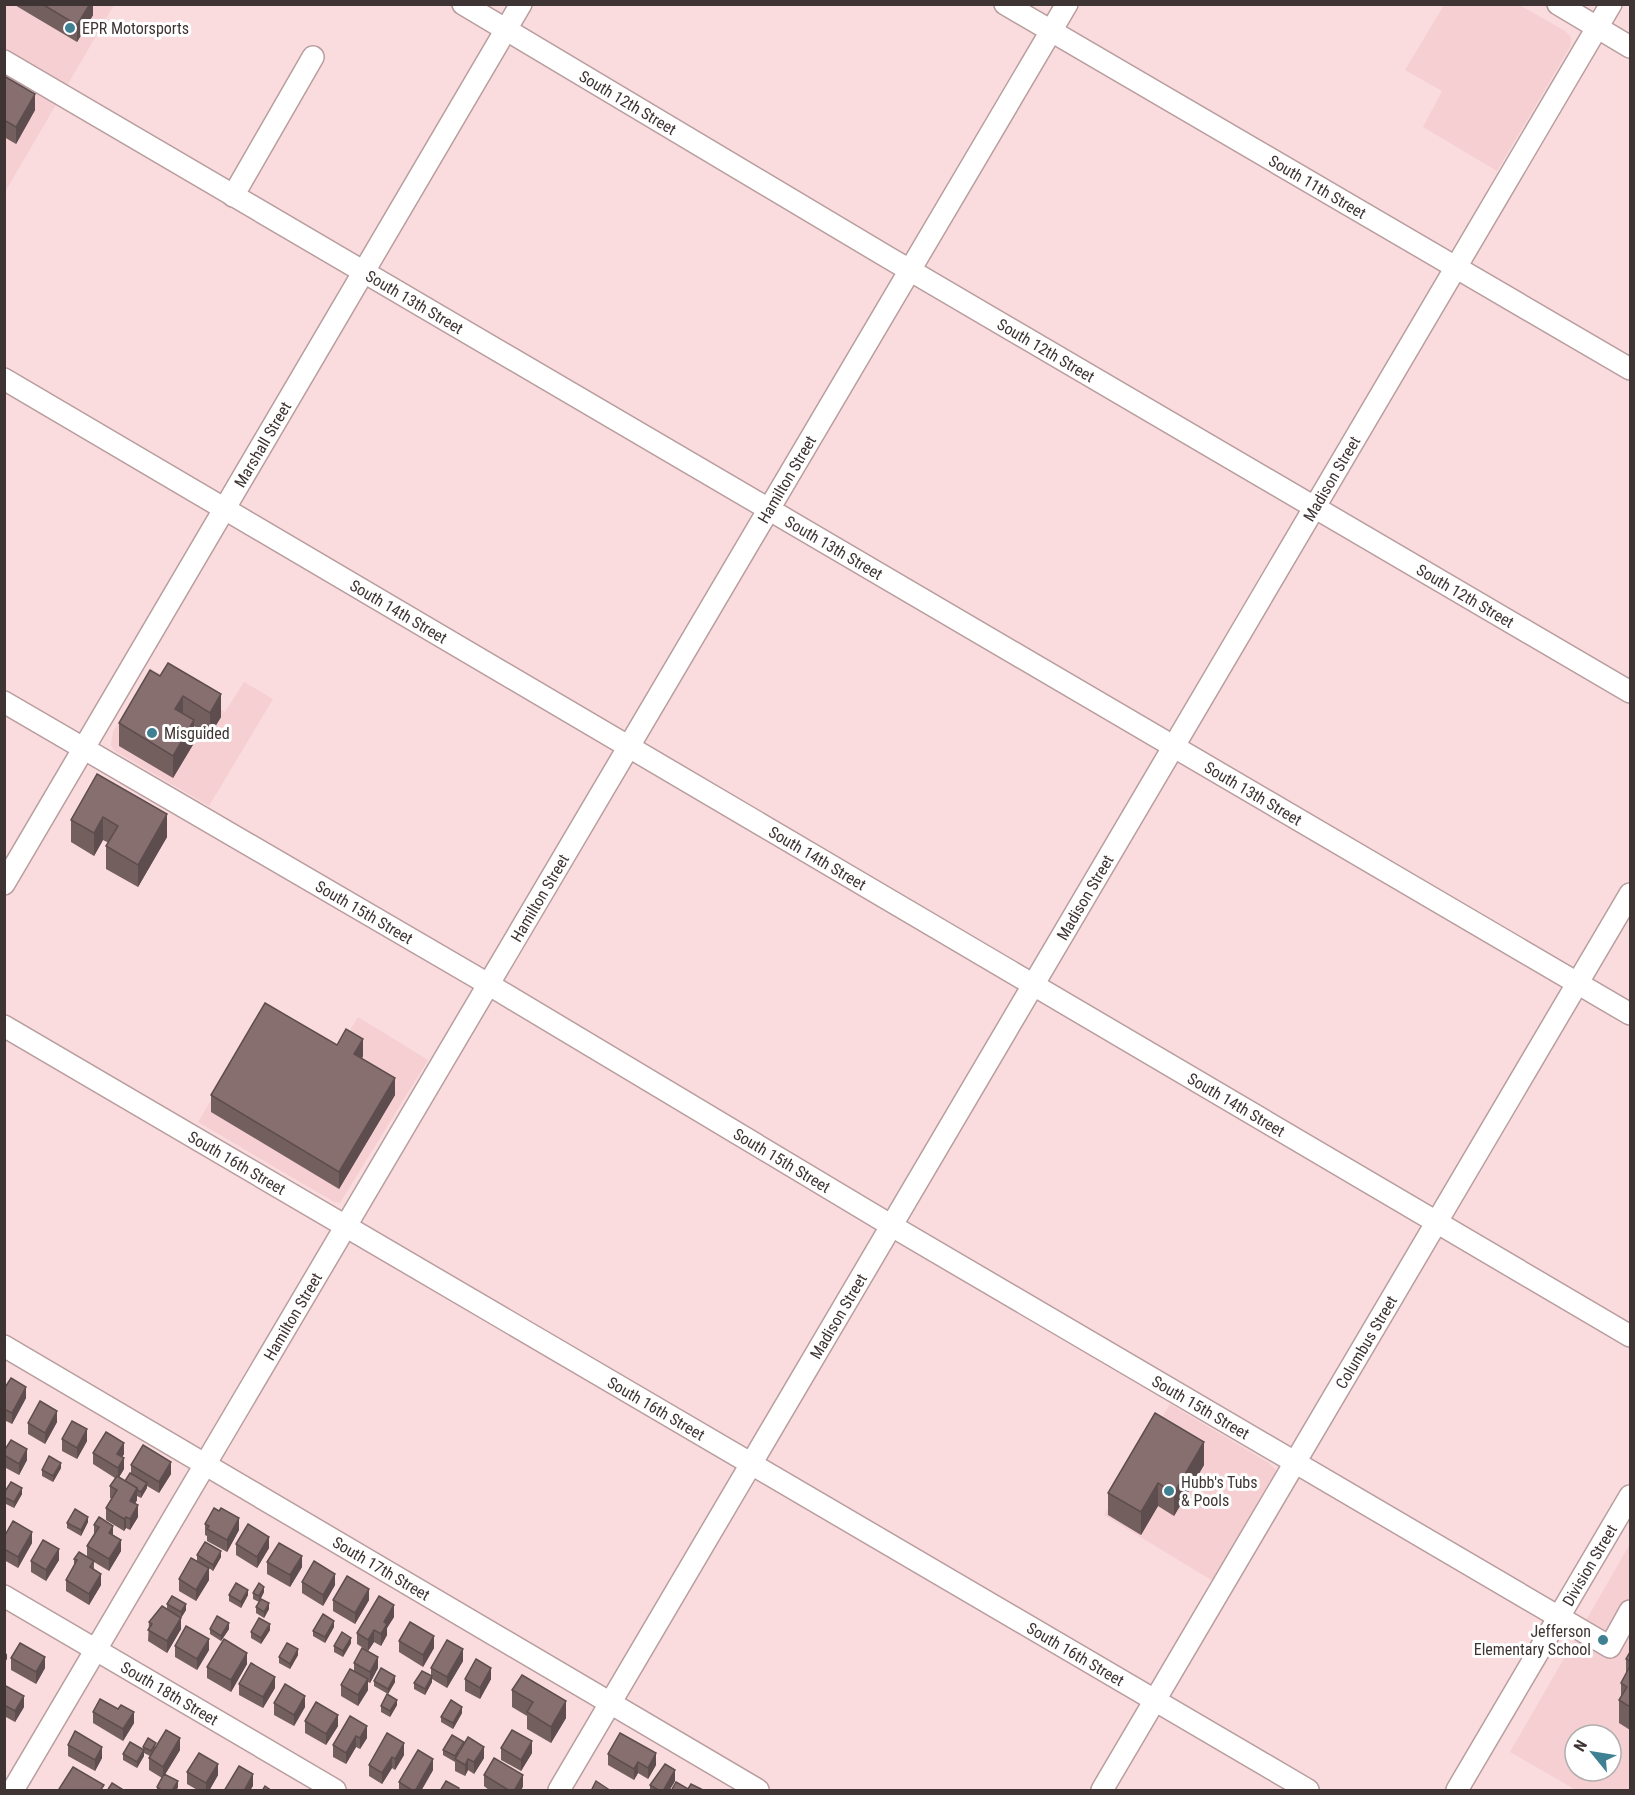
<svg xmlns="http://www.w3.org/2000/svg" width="1635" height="1795" viewBox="0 0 1635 1795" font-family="'Roboto Condensed',sans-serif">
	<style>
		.built { fill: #f5cfd1; fill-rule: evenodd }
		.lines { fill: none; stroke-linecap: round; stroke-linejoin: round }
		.minor-casing { stroke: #b99e9f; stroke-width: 24 }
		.minor { stroke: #fff; stroke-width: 21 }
		.wall { fill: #745f5f }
		.shaded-wall { fill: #5e4d4e }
		.building { fill: #876e6f; stroke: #5e4d4e; stroke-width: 1.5 }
		.poi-dot { fill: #3f8093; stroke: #fff; stroke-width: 2 }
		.labels { text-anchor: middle; stroke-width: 6; stroke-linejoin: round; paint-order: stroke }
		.poi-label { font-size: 16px; fill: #3f3434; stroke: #fff; text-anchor: start }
		.street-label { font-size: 16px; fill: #3f3434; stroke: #fff }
	</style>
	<rect width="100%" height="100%" fill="#fadcde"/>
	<g class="built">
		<path d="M5 5H114L5 192Z"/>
		<path d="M1444 5H1519L1565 31 1571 37 1570 47 1497 171 1423 127 1442 91 1405 70Z"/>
		<path d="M150 668 225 712 244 682 273 699 209 806 115 751 111 745 113 732Z"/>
		<path d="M264 1012 335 1055 358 1017 428 1060 340 1203 334 1202 198 1122Z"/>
		<path d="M1170 1404 1269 1463 1276 1470V1474L1213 1581 1104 1515Z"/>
		<path d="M1630 1544V1790H1576L1510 1752ZM1575 1735H1611V1771H1575Z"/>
	</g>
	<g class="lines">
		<g class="minor-casing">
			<g id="minor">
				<path id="s1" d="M463 4 889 258 1630 692"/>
				<path id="s2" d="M1005 4 1630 369"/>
				<path d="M1558 4 1630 47"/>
				<path id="s3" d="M4 61 1630 1014"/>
				<path d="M233 196 313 57"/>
				<path id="s4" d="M4 379 1630 1336"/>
				<path id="s5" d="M4 702 488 984 892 1226 1610 1647 1630 1611"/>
				<path id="s6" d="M4 884 521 4"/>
				<path id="s7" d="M4 1026 1308 1790"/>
				<path id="s8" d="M4 1346 758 1790"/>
				<path id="s9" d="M4 1596 335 1790"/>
				<path id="s10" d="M13 1790 1067 4"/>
				<path id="s11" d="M559 1790 1611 4"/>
				<path id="s12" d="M1102 1790 1630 894"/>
				<path id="s13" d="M1457 1790 1630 1496"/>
			</g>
		</g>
		<use href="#minor" class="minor"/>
	</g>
	<g class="wall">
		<path d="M13 4H93V15L77 42Z"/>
		<path d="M4 76 35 110 16 144 4 137Z"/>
		<path d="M150 670 221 717 210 735 194 726V743L173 778 119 746V723Z"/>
		<path d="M97 774 167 837 138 887 106 869V846L109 843 103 840 94 856 71 842V820Z"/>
		<path d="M337 1045 363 1056 362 1059 395 1095 339 1189 211 1112V1095Z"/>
		<path d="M4 1389 26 1398 12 1424 4 1420Z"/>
		<path d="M57 1422 45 1444 28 1434V1423Z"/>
		<path d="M62 1439 87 1441 77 1459 62 1451Z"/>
		<path d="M4 1451 27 1460 19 1475 4 1467Z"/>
		<path d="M93 1453 124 1454 122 1457 124 1469 119 1477 125 1481 131 1473V1465L171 1474 159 1493 147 1486V1488L141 1498 137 1496V1500L135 1504 138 1517 130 1530 126 1528 124 1531 106 1520V1508L112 1499 110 1498V1486L115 1478 93 1464Z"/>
		<path d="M1204 1465 1174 1516 1158 1506 1141 1535 1108 1515V1493Z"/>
		<path d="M61 1468 53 1482 42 1476V1470Z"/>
		<path d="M4 1493 22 1494 14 1508 4 1503Z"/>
		<path d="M219 1511 239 1530 227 1552 207 1541V1536L205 1535V1524Z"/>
		<path d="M88 1522 81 1536 67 1528V1523Z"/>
		<path d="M94 1525 113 1535 121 1551 109 1571 94 1562V1569L101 1585 89 1605 66 1591V1580L74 1566V1559L87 1557V1546L94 1534Z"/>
		<path d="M4 1537 32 1543 18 1568 4 1560Z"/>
		<path d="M236 1544 269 1548 257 1568 236 1555Z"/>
		<path d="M197 1555 221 1557 213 1571 209 1568V1580L196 1601 179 1591V1579L197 1561Z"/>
		<path d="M59 1560 46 1581 31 1572V1561Z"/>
		<path d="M267 1562 302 1567 290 1587 267 1574Z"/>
		<path d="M302 1582 335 1585 323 1606 302 1593Z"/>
		<path d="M264 1592 259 1602 253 1599V1593Z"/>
		<path d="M229 1595H248L241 1608 229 1601Z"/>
		<path d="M333 1600H369L355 1624 333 1611Z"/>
		<path d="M167 1604 186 1610 181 1618V1629L167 1653 148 1641 149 1622 167 1610Z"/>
		<path d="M256 1607 269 1609 264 1618 256 1613Z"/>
		<path d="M394 1617 387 1628V1635L381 1646 374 1642 368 1651 357 1644V1633Z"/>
		<path d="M334 1627 325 1643 313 1636V1631Z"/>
		<path d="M210 1629H229L221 1641 210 1634Z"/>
		<path d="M270 1630 261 1644 251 1638V1632Z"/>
		<path d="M399 1641 434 1648 423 1667 399 1652Z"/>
		<path d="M351 1643 343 1657 334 1652V1646Z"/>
		<path d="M175 1646 209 1650 197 1670 175 1657Z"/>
		<path d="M1630 1652V1730L1619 1723V1700L1621 1697V1683L1626 1673V1659Z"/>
		<path d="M298 1655 290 1669 279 1663V1657Z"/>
		<path d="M11 1658 45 1668 36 1684 11 1670Z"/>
		<path d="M463 1661 447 1688 432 1679V1682L425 1695 414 1689V1683L431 1676V1668Z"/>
		<path d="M354 1663 378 1668 370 1683 368 1682V1690L358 1706 341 1696V1685L354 1671Z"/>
		<path d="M247 1664 231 1692 207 1678V1667Z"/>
		<path d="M465 1679H491L480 1699 465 1691Z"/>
		<path d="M374 1681 395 1682 388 1694 374 1686Z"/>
		<path d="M239 1684 275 1688 263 1708 239 1695Z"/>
		<path d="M4 1685 24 1707 15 1722 4 1716Z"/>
		<path d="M512 1690 566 1718 551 1743 527 1729V1716L512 1707Z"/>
		<path d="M274 1703 305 1707 294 1726 274 1715Z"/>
		<path d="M397 1705 390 1717 381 1712V1706Z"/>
		<path d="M118 1709 134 1723 123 1741 93 1723V1712Z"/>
		<path d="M462 1713 453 1729 441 1722V1717Z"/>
		<path d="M350 1716 367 1738 360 1749 356 1747 346 1764 333 1757V1745Z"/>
		<path d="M305 1721 338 1726 326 1745 305 1733Z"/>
		<path d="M387 1733 404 1755 395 1770 392 1768 382 1784 369 1776V1765Z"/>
		<path d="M68 1745 102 1758 95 1771 68 1756Z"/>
		<path d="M156 1746 180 1750 165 1774 178 1787 176 1791H157V1787L162 1778 149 1770V1758L150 1756 144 1753V1756L137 1768 123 1760V1754L143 1750V1747Z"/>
		<path d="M501 1748 532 1753 521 1771 501 1760Z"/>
		<path d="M443 1750 484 1758 474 1774 468 1770 465 1776 455 1771V1762L443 1755Z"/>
		<path d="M608 1754 656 1765 648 1779 638 1773 634 1780 608 1765Z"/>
		<path d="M433 1770 421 1791H399V1782Z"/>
		<path d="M187 1772 218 1775 209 1791H199L187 1784Z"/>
		<path d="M484 1775 523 1786 521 1791H490L484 1786Z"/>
		<path d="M675 1781 669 1791H650V1785Z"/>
	</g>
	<g class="shaded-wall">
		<path d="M90 4H93V15L77 42V25Z"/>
		<path d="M35 94V110L16 144V127Z"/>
		<path d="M221 694V717L210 735V713Z"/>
		<path d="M183 696V719L175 709Z"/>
		<path d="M194 720V743L173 778V756Z"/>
		<path d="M167 814V837L138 887V865Z"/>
		<path d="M103 817V840L94 856V833Z"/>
		<path d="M363 1039V1056L354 1071V1054Z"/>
		<path d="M395 1078V1095L339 1189V1172Z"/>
		<path d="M26 1387V1398L12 1424V1413Z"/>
		<path d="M57 1411V1422L45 1444V1433Z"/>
		<path d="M87 1429V1441L77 1459V1448Z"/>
		<path d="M1204 1442V1465L1174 1516V1493Z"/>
		<path d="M124 1443V1454L117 1465V1454Z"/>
		<path d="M27 1449V1460L19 1475V1464Z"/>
		<path d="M124 1458V1469L118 1479V1468Z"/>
		<path d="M171 1462V1474L159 1493V1482Z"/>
		<path d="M61 1463V1468L53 1482V1476Z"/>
		<path d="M147 1483V1488L141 1498V1492Z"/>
		<path d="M1158 1483V1506L1141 1535V1512Z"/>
		<path d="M22 1488V1494L14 1508V1502Z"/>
		<path d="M137 1488V1500L130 1512V1501Z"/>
		<path d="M138 1505V1517L130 1530V1519Z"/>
		<path d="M88 1517V1522L81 1536V1530Z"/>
		<path d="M126 1517V1528L124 1531V1519Z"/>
		<path d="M239 1518V1530L227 1552V1540Z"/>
		<path d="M113 1526V1537L109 1533Z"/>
		<path d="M32 1532V1543L18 1568V1557Z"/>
		<path d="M269 1537V1548L257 1568V1557Z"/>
		<path d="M121 1540V1551L109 1571V1559Z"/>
		<path d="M59 1549V1560L46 1581V1570Z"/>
		<path d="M221 1551V1557L213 1571V1565Z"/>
		<path d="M302 1556V1567L290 1587V1575Z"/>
		<path d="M209 1568V1580L196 1601V1590Z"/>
		<path d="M101 1574V1585L89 1605V1594Z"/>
		<path d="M335 1574V1585L323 1606V1595Z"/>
		<path d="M264 1587V1592L259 1602V1596Z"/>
		<path d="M369 1589V1600L355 1624V1613Z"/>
		<path d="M248 1590V1595L241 1608V1602Z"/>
		<path d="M269 1603V1609L264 1618V1612Z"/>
		<path d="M186 1604V1610L181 1618V1612Z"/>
		<path d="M394 1605V1617L387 1628V1635L381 1646V1634L384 1622Z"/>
		<path d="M181 1618V1629L167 1653V1641Z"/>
		<path d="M334 1621V1627L325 1643V1637Z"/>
		<path d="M229 1623V1629L221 1641V1636Z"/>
		<path d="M270 1624V1630L261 1644V1638Z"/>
		<path d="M374 1630V1642L368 1651V1640Z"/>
		<path d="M434 1636V1648L423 1667V1655Z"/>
		<path d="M351 1638V1643L343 1657V1651Z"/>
		<path d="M209 1639V1650L197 1670V1659Z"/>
		<path d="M298 1649V1655L290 1669V1664Z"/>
		<path d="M463 1649V1661L447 1688V1677Z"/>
		<path d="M7 1653V1659L4 1664V1658Z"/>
		<path d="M247 1653V1664L231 1692V1680Z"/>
		<path d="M45 1657V1668L36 1684V1672Z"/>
		<path d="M378 1657V1668L370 1683V1672Z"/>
		<path d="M491 1668V1679L480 1699V1688Z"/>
		<path d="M395 1676V1682L388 1694V1689Z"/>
		<path d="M432 1676V1682L425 1695V1689Z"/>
		<path d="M275 1677V1688L263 1708V1697Z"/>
		<path d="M368 1679V1690L358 1706V1695Z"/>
		<path d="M24 1696V1707L15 1722V1711Z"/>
		<path d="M305 1696V1707L294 1726V1715Z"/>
		<path d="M397 1700V1705L390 1717V1711Z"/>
		<path d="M566 1701V1718L551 1743V1727Z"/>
		<path d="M462 1707V1713L453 1729V1723Z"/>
		<path d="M134 1712V1723L123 1741V1729Z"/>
		<path d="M338 1715V1726L326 1745V1734Z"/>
		<path d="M367 1726V1738L360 1749V1738Z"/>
		<path d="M356 1736V1747L346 1764V1753Z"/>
		<path d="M180 1738V1750L163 1778V1767Z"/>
		<path d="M532 1741V1753L521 1771V1760Z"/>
		<path d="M404 1743V1755L395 1770V1759Z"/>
		<path d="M102 1747V1758L95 1771V1760Z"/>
		<path d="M484 1747V1758L474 1774V1762Z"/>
		<path d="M144 1750V1756L137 1768V1762Z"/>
		<path d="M656 1753V1765L648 1779V1768Z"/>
		<path d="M392 1757V1768L382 1784V1773Z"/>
		<path d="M433 1759V1770L421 1791H415Z"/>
		<path d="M468 1759V1770L465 1776V1765Z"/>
		<path d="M638 1762V1773L634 1780V1769Z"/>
		<path d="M218 1764V1775L209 1791H206V1783Z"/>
		<path d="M675 1770V1781L669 1791H663Z"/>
		<path d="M253 1774V1786L250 1791H244Z"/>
		<path d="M523 1775V1786L521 1791H514Z"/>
		<path d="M178 1781V1787L176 1791H172Z"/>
	</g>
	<g class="building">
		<path d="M42 4H90L77 25Z"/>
		<path d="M4 76 35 94 16 127 4 120Z"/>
		<path d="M168 663 221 694 210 713 183 696 175 709 194 720 173 756 119 723 150 670 160 676Z"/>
		<path d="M97 774 167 814 138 865 106 846 118 826 103 817 94 833 71 820Z"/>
		<path d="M265 1003 337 1045 346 1029 363 1039 354 1054 395 1078 339 1172 211 1095Z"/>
		<path d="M11 1378 26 1387 12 1413 4 1409V1389Z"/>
		<path d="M40 1401 57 1411 45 1433 28 1423Z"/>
		<path d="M1155 1413 1204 1442 1174 1493 1158 1483 1141 1512 1108 1493Z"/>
		<path d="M72 1421 87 1429 77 1448 62 1439Z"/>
		<path d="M106 1432 124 1443 117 1454 124 1458 118 1468 93 1453Z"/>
		<path d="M11 1440 27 1449 19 1464 4 1455V1451Z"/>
		<path d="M143 1445 171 1462 159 1482 131 1465Z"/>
		<path d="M49 1456 61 1463 53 1476 42 1470Z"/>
		<path d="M130 1473 147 1483 141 1492 137 1490V1488L125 1481Z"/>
		<path d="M117 1476 137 1488 130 1501 138 1505 130 1519 126 1517 124 1519 106 1508 117 1490 110 1486Z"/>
		<path d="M11 1482 22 1488 14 1502 4 1497V1493Z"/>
		<path d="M214 1508 219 1511 221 1508 239 1518 227 1540 207 1529 209 1526 205 1524Z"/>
		<path d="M75 1509 88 1517 81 1530 67 1523Z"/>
		<path d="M99 1517 113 1526 109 1533 121 1540 109 1559 87 1546 99 1527 94 1525Z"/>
		<path d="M13 1521 32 1532 18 1557 4 1549V1537Z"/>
		<path d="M248 1524 269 1537 257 1557 236 1544Z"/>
		<path d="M43 1540 59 1549 46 1570 31 1561Z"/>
		<path d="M205 1542 221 1551 213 1565 197 1555Z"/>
		<path d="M279 1543 302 1556 290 1575 267 1562Z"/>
		<path d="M79 1552 94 1561 90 1567 101 1574 89 1594 66 1580 77 1560 74 1559Z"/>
		<path d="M191 1558 209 1568 196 1590 179 1579Z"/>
		<path d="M314 1561 335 1574 323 1595 302 1582Z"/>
		<path d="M347 1576 369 1589 355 1613 333 1600Z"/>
		<path d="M236 1583 248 1590 241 1602 229 1595Z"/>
		<path d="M259 1583 264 1587 259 1596 253 1593Z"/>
		<path d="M172 1596 186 1604 181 1612 167 1604Z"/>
		<path d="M379 1596 394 1605 384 1622 387 1624 381 1634 374 1630 368 1640 357 1633Z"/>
		<path d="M261 1599 269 1603 264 1612 256 1607Z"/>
		<path d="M162 1606 181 1618 167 1641 148 1630 152 1624 149 1622Z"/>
		<path d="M323 1614 334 1621 325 1637 313 1631Z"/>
		<path d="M217 1616 229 1623 221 1636 210 1629Z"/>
		<path d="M259 1618 270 1624 261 1638 251 1632Z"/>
		<path d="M410 1622 434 1636 423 1655 399 1641Z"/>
		<path d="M186 1626 209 1639 197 1659 175 1646Z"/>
		<path d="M342 1632 351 1638 343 1651 334 1646Z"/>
		<path d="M224 1639 247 1653 231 1680 207 1667Z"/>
		<path d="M447 1640 463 1649 447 1677 431 1668Z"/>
		<path d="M20 1643 45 1657 36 1672 11 1658Z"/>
		<path d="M287 1643 298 1649 290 1664 279 1657Z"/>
		<path d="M362 1648 378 1657 370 1672 354 1663Z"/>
		<path d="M1630 1652V1661L1626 1659Z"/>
		<path d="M476 1659 491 1668 480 1688 465 1679Z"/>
		<path d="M251 1663 275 1677 263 1697 239 1684Z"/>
		<path d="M1630 1666V1707L1619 1700 1627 1687 1621 1683Z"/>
		<path d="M381 1668 395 1676 388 1689 374 1681Z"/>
		<path d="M350 1669 368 1679 358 1695 341 1685Z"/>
		<path d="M422 1671 432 1676 425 1689 414 1683Z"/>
		<path d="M522 1675 566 1701 551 1727 527 1712 533 1702 512 1690Z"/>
		<path d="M285 1684 305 1696 294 1715 274 1703Z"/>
		<path d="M4 1685 24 1696 15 1711 4 1705Z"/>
		<path d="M387 1694 397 1700 390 1711 381 1706Z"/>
		<path d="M100 1699 118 1709 121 1705 134 1712 123 1729 93 1712Z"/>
		<path d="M451 1700 462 1707 453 1723 441 1717Z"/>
		<path d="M316 1702 338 1715 326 1734 305 1721Z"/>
		<path d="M350 1716 367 1726 360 1738 356 1736 346 1753 333 1745Z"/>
		<path d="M166 1730 180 1738 163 1767 149 1758Z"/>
		<path d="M512 1730 532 1741 521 1760 501 1748Z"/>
		<path d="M75 1731 102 1747 95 1760 68 1745Z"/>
		<path d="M387 1733 404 1743 395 1759 392 1757 382 1773 369 1765Z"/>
		<path d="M620 1733 656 1753 648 1768 638 1762 634 1769 608 1754Z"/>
		<path d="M452 1735 464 1742 455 1756 443 1750Z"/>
		<path d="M468 1737 484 1747 474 1762 468 1759 465 1765 455 1759Z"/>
		<path d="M148 1738 156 1743 151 1751 143 1747Z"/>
		<path d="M130 1742 144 1750 137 1762 123 1754Z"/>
		<path d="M418 1750 433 1759 415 1791H413L399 1782Z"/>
		<path d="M199 1753 218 1764 206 1783 187 1772Z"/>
		<path d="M494 1758 523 1775 514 1791H510L484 1775Z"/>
		<path d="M665 1764 675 1770 663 1791H660L650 1785Z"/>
		<path d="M239 1766 253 1774 244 1791H224Z"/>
		<path d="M73 1767 104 1785 100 1791H62L59 1789Z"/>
		<path d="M164 1774 178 1781 172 1791H163L157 1787Z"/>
		<path d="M446 1781 459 1788 458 1791H440Z"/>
		<path d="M596 1781 611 1791H591Z"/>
		<path d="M676 1782 688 1789 691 1784 703 1790 671 1791Z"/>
		<path d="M112 1783 125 1791H107Z"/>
		<path d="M265 1786 272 1791H262Z"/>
	</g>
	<g class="poi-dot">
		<circle cx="70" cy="28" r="6"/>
		<circle cx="152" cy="733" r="6"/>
		<circle cx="1169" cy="1491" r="6"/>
		<circle cx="1603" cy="1640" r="6"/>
	</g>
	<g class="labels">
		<g class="poi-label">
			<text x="82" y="34">EPR Motorsports</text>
			<text x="164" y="739">Misguided</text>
			<text x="1181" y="1488">Hubb's Tubs<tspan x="1181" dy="18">&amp; Pools</tspan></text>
			<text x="1591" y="1637" text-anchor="end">Jefferson<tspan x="1591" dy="18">Elementary School</tspan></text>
		</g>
		<g class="street-label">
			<text dy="6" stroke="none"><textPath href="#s1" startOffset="192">South 12th Street</textPath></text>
			<text dy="6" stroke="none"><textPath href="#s2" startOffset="362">South 11th Street</textPath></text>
			<text dy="6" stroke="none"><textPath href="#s3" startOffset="476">South 13th Street</textPath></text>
			<text dy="6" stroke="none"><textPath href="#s1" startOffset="678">South 12th Street</textPath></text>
			<text dy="6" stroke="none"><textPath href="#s6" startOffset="510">Marshall Street</textPath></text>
			<text dy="6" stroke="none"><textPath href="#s10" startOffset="1522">Hamilton Street</textPath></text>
			<text dy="6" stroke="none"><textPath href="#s11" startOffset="1522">Madison Street</textPath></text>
			<text dy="6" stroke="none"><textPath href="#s3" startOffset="962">South 13th Street</textPath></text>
			<text dy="6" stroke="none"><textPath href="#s1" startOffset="1164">South 12th Street</textPath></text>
			<text dy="6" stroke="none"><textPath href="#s4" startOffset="458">South 14th Street</textPath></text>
			<text dy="6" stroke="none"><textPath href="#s3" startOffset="1448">South 13th Street</textPath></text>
			<text dy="6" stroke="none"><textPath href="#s4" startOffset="944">South 14th Street</textPath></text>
			<text dy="6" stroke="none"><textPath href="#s10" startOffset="1036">Hamilton Street</textPath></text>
			<text dy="6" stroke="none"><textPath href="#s11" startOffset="1036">Madison Street</textPath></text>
			<text dy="6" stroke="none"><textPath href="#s5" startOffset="417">South 15th Street</textPath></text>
			<text dy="6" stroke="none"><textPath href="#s4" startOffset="1430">South 14th Street</textPath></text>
			<text dy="6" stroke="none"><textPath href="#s5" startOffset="903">South 15th Street</textPath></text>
			<text dy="6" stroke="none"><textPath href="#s7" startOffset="270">South 16th Street</textPath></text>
			<text dy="6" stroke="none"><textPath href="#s10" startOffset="550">Hamilton Street</textPath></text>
			<text dy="6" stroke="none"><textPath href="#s11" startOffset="550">Madison Street</textPath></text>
			<text dy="6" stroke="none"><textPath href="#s12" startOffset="520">Columbus Street</textPath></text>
			<text dy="6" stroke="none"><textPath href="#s5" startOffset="1389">South 15th Street</textPath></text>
			<text dy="6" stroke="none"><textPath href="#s7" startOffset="756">South 16th Street</textPath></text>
			<text dy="6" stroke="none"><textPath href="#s13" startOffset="261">Division Street</textPath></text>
			<text dy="6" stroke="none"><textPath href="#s8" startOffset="438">South 17th Street</textPath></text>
			<text dy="6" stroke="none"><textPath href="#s7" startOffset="1242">South 16th Street</textPath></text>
			<text dy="6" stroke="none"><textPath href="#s9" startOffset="192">South 18th Street</textPath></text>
		</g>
	</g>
	<rect width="1635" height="1795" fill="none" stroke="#3f3434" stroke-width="12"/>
	<g transform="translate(1593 1753) rotate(300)"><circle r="28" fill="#ffffff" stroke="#b2aeae" stroke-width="1.5"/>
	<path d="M0-4.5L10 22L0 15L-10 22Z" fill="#3f8093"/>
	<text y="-9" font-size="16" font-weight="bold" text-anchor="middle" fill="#3f3434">N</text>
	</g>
</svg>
